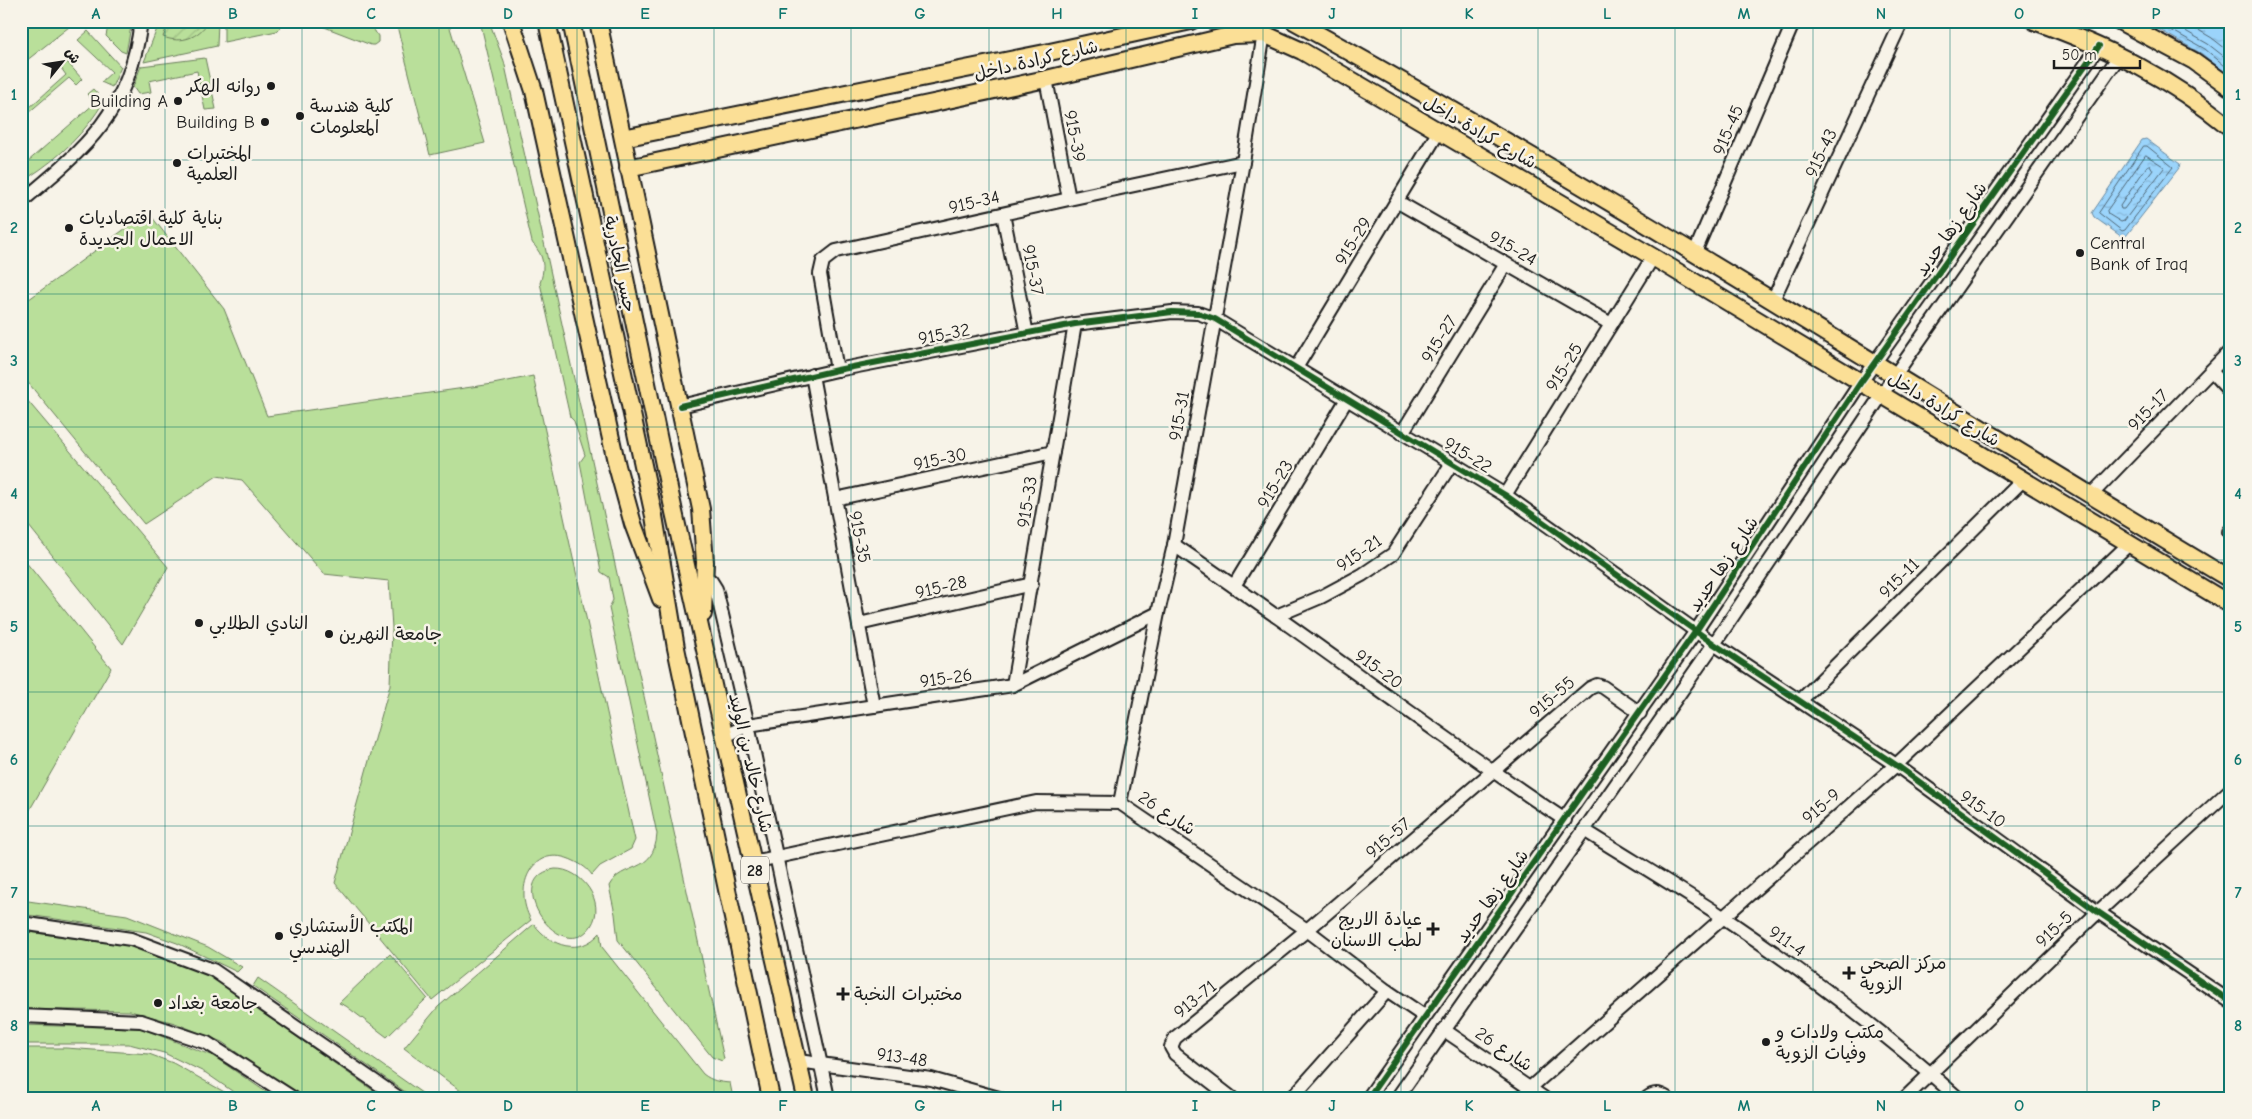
<svg xmlns="http://www.w3.org/2000/svg" width="2252" height="1119" viewBox="0 0 2252 1119" font-family="'Comic Neue','Playpen Sans Arabic',sans-serif">
	<style>
		.grass { fill: #b9df9a; stroke: #6a7e5b }
		.garden { fill: url(#garden-furrows); stroke: #6a7e5b }
		.water { fill: url(#water-ripples); stroke: #688aa2 }
		.lines { fill: none; stroke-linecap: round; stroke-linejoin: round }
		.shore { stroke: #4f6675; stroke-width: 1 }
		.minor-casing { stroke: #1c1c1c; stroke-width: 16 }
		.major-casing { stroke: #1c1c1c; stroke-width: 20 }
		.minor { stroke: #f7f3e8; stroke-width: 12 }
		.major { stroke: #fbdf96; stroke-width: 16 }
		.cycleway-casing { stroke: #f7f3e8; stroke-width: 9 }
		.cycleway { stroke: #1b5e20; stroke-width: 6 }
		.grid { fill: none; stroke: #0f766e; stroke-width: 1; stroke-opacity: 0.55 }
		.poi-dot { fill: #1c1c1c; stroke: #f7f3e8; stroke-width: 2 }
		.labels { text-anchor: middle; stroke-width: 5; stroke-linejoin: round; paint-order: stroke }
		.shield { fill: #f7f3e8; stroke: #5e5c59; stroke-width: 1 }
		.shield-label { font-size: 16px; font-weight: bold; fill: #1c1c1c }
		.street-label { font-size: 18px; fill: #1c1c1c; stroke: #f7f3e8 }
		.poi-label { font-size: 18px; fill: #1c1c1c; stroke: #f7f3e8; text-anchor: start }
		.neatline { fill: none; stroke: #0f766e; stroke-width: 2 }
		.grid-label { font-size: 16px; text-anchor: middle; font-weight: bold; fill: #0f766e }
	</style>
	<defs>
		<pattern id="garden-furrows" width="10" height="10" patternUnits="userSpaceOnUse" patternTransform="scale(1.25)"><rect width="10" height="10" fill="#b9df9a"/><path d="M-1 1l2-2M0 10L10 0M9 11l2-2" fill="none" stroke="#9ebf84"/></pattern>
		<pattern id="water-ripples" width="26" height="14" patternUnits="userSpaceOnUse" patternTransform="scale(1.25)"><rect width="26" height="14" fill="#9bd4fb"/><path d="M2 4q2-2 4 0t4 0M15 11q2-2 4 0t4 0" fill="none" stroke="#85b5d7"/></pattern>
	</defs>
	<rect width="100%" height="100%" fill="#f7f3e8"/>
	<filter id="ink" filterUnits="userSpaceOnUse"><feTurbulence type="fractalNoise" baseFrequency=".02" numOctaves="2"/><feDisplacementMap in="SourceGraphic" scale="10" xChannelSelector="R" yChannelSelector="G"/><feConvolveMatrix kernelMatrix="1 2 1 2 8 2 1 2 1" color-interpolation-filters="sRGB"/></filter>
	<g filter="url(#ink)">
		<g class="grass">
			<path d="M21 21H64L69 27 26 61 21 55Z"/>
			<path d="M109 21H132L126 53 121 51 106 36Z"/>
			<path d="M160 21H218L217 46 144 62Z"/>
			<path d="M224 21H272L279 23 281 27 277 31 224 42Z"/>
			<path d="M309 21H368L378 36V42L374 45H371Z"/>
			<path d="M394 21H448L485 143 430 155 398 30Z"/>
			<path d="M480 21H489L504 61 724 1059 722 1061 712 1057 618 940 615 914 609 886C622 861 654 876 657 834L609 608 613 600 609 577 601 572 580 462 585 455 574 421 570 417 540 283C544 272 545 259 537 249 536 246 533 245 532 242Z"/>
			<path d="M88 31 121 67 112 87 101 82 112 72 78 40Z"/>
			<path d="M205 58 216 109 205 110 197 71 149 81 151 92 138 94 133 87 141 66Z"/>
			<path d="M67 62 82 79 76 85 69 78 21 119V115L66 75 61 68Z"/>
			<path d="M93 89 104 101C86 132 59 158 29 177L21 169V158L26 163 95 103 87 94Z"/>
			<path d="M148 212 224 309 267 416 493 384 533 376 635 840 631 849 600 866 592 875C587 868 582 865 574 861 533 841 512 887 531 920L432 1000 335 883 390 685 392 628 389 581 324 574 242 480 217 476 144 524 21 374V305Z"/>
			<path d="M21 393 168 567 123 644 21 516Z"/>
			<path d="M21 556 111 668 21 825Z"/>
			<path d="M555 869C581 868 607 902 591 926 562 969 499 878 555 869Z"/>
			<path d="M21 900 127 915 208 947 242 967 237 972 177 943 146 932 21 914Z"/>
			<path d="M534 924C551 947 580 956 600 933L602 947 703 1074C712 1081 719 1082 730 1083L733 1098H470L404 1048 438 1007Z"/>
			<path d="M21 931 130 946 210 976 384 1098H301L222 1042 175 1023 130 1011 21 1009Z"/>
			<path d="M390 954 427 998 387 1037 346 1006 339 1003Z"/>
			<path d="M258 978 429 1098H414L253 986Z"/>
			<path d="M21 1025 140 1028 213 1056 275 1098H242L206 1073 164 1053 129 1044H21Z"/>
			<path d="M21 1048H66L149 1054 173 1063 235 1098H21Z"/>
		</g>
		<path class="garden" d="M169 21H209C198 38 182 44 163 37Z"/>
		<g class="water">
			<path d="M2144 21H2231V77L2202 54Z"/>
			<path d="M2146 139 2180 164 2179 168 2126 236 2122 237 2094 217 2092 213 2142 140Z"/>
		</g>
		<g class="lines">
			<g class="shore">
				<path d="M2155 21 2205 49 2231 71"/>
				<path d="M2168 21 2208 44 2231 62"/>
				<path d="M2183 21 2212 38 2231 53"/>
				<path d="M2144 146H2147L2173 167 2125 230 2122 231 2099 213Z"/>
				<path d="M2146 155 2163 166 2164 168 2124 221 2121 222 2108 214 2107 211Z"/>
				<path d="M2150 165 2153 170 2124 209H2121L2120 206 2147 166Z"/>
			</g>
			<g class="minor-casing">
				<g id="minor">
					<path d="M1046 79 1069 199"/>
					<path d="M21 202C87 147 130 111 141 21"/>
					<path d="M1398 202 1611 324"/>
					<path d="M1003 214 1027 334"/>
					<path d="M1695 252 1794 21"/>
					<path d="M1773 300 1902 21"/>
					<path d="M1296 368 1439 131"/>
					<path d="M837 370 820 274 823 261 836 251 1069 199 1243 162"/>
					<path d="M2211 371 2231 393"/>
					<path d="M812 375 874 706"/>
					<path d="M680 406 837 370 1075 324 1172 312 1198 313 1215 319 1505 495 1714 644 1896 765 2098 912 2231 1002"/>
					<path d="M1402 433 1506 264"/>
					<path d="M1505 495 1653 257"/>
					<path d="M2091 495 2231 350"/>
					<path d="M835 499 1053 452"/>
					<path d="M2229 532 2231 530"/>
					<path d="M1174 545C1306 634 1432 732 1565 820"/>
					<path d="M705 577 711 581 716 589 748 725 828 1098"/>
					<path d="M1234 586 1347 399"/>
					<path d="M1276 616 1321 597 1362 575 1393 554 1452 463"/>
					<path d="M859 624 1032 584"/>
					<path d="M1013 685 1075 324"/>
					<path d="M1800 701 2023 480"/>
					<path d="M725 736 748 725 1013 685 1158 613"/>
					<path d="M1120 803 1158 613 1174 545 1243 162 1266 21"/>
					<path d="M1584 830C1630 859 1677 887 1723 917 1804 972 1885 1032 1958 1098"/>
					<path d="M753 862 1036 802 1120 803 1307 930 1387 991 1424 1016"/>
					<path d="M21 923 131 939 213 970 399 1098"/>
					<path d="M21 1016 141 1021 207 1043 293 1098"/>
					<path d="M1444 1030 1544 1098"/>
					<path d="M798 1061 931 1079 999 1098"/>
					<path d="M1530 1088 1896 765 2129 544"/>
					<path d="M1232 1098 1175 1054 1171 1047 1175 1038 1307 930 1590 688 1597 685 1603 687 1640 713"/>
					<path d="M1292 1098 1387 991"/>
					<path d="M1368 1098 1696 631 1861 382 2099 46"/>
					<path d="M1397 1098 1714 644 1895 375 2120 55"/>
					<path d="M1647 1098C1654 1092 1660 1093 1667 1098"/>
					<path d="M1905 1098 2098 912 2231 789"/>
				</g>
			</g>
			<g class="major-casing">
				<g id="major">
					<path d="M511 21 534 91 617 466 633 524 661 599"/>
					<path d="M547 21 654 516 676 648 771 1098"/>
					<path d="M571 21 674 512 806 1098"/>
					<path d="M598 21 701 509 705 562 703 614"/>
					<path d="M1294 21C1613 196 1919 393 2231 580"/>
					<path d="M2034 21C2110 48 2168 77 2231 128"/>
					<path d="M2119 21 2194 61 2231 88"/>
					<path d="M623 138 1045 53 1191 21"/>
					<path d="M628 168 1046 79 1233 35 1264 34 1302 51 1653 257 2231 605"/>
				</g>
			</g>
			<use href="#minor" class="minor"/>
			<use href="#major" class="major"/>
			<g class="cycleway-casing">
				<g id="cycleway">
					<path d="M680 406 837 370 1075 324 1172 312 1198 313 1215 319 1505 495 1714 644 1896 765 2098 912 2231 1002"/>
					<path d="M1368 1098 1696 631 1861 382 2099 46"/>
				</g>
			</g>
			<use href="#cycleway" class="cycleway"/>
		</g>
	</g>
	<path class="grid" d="M165 21V1098M302 21V1098M439 21V1098M577 21V1098M714 21V1098M851 21V1098M989 21V1098M1126 21V1098M1263 21V1098M1401 21V1098M1538 21V1098M1675 21V1098M1813 21V1098M1950 21V1098M2087 21V1098M21 160H2231M21 294H2231M21 427H2231M21 560H2231M21 692H2231M21 826H2231M21 959H2231"/>
	<g class="poi-dot">
		<circle cx="271" cy="86" r="5"/>
		<circle cx="178" cy="101" r="5"/>
		<circle cx="300" cy="116" r="5"/>
		<circle cx="265" cy="122" r="5"/>
		<circle cx="177" cy="163" r="5"/>
		<circle cx="69" cy="228" r="5"/>
		<circle cx="2080" cy="253" r="5"/>
		<circle cx="199" cy="623" r="5"/>
		<circle cx="329" cy="634" r="5"/>
		<path d="M1430.5 921.5h5v5h5v5h-5v5h-5v-5h-5v-5h5z"/>
		<circle cx="279" cy="936" r="5"/>
		<path d="M1846.5 965.5h5v5h5v5h-5v5h-5v-5h-5v-5h5z"/>
		<path d="M840.5 986.5h5v5h5v5h-5v5h-5v-5h-5v-5h5z"/>
		<circle cx="158" cy="1003" r="5"/>
		<circle cx="1766" cy="1042" r="5"/>
	</g>
	<g class="labels">
		<rect class="shield" x="741" y="856.5" width="28" height="27" rx="4"/>
		<g class="shield-label">
			<text x="755" y="876">28</text>
		</g>
		<g class="street-label">
			<text transform="translate(1036 60) rotate(-13)" y="6">شارع كرادة داخل</text>
			<text transform="translate(1728 130) rotate(-67)" y="6">915-45</text>
			<text transform="translate(1480 132) rotate(30)" y="6">شارع كرادة داخل</text>
			<text transform="translate(1075 136) rotate(79)" y="6">915-39</text>
			<text transform="translate(1821 153) rotate(-65)" y="6">915-43</text>
			<text transform="translate(974 202) rotate(-13)" y="6">915-34</text>
			<text transform="translate(1951 229) rotate(-55)" y="6">شارع زها حديد</text>
			<text transform="translate(1353 241) rotate(-58)" y="6">915-29</text>
			<text transform="translate(1513 248) rotate(30)" y="6">915-24</text>
			<text transform="translate(620 264) rotate(78)" y="6">جسر الجادرية</text>
			<text transform="translate(1033 270) rotate(79)" y="6">915-37</text>
			<text transform="translate(944 334) rotate(-11)" y="6">915-32</text>
			<text transform="translate(1439 339) rotate(-58)" y="6">915-27</text>
			<text transform="translate(1564 367) rotate(-58)" y="6">915-25</text>
			<text transform="translate(1944 409) rotate(31)" y="6">شارع كرادة داخل</text>
			<text transform="translate(2148 410) rotate(-46)" y="6">915-17</text>
			<text transform="translate(1179 416) rotate(-80)" y="6">915-31</text>
			<text transform="translate(1468 455) rotate(31)" y="6">915-22</text>
			<text transform="translate(940 459) rotate(-12)" y="6">915-30</text>
			<text transform="translate(1275 484) rotate(-59)" y="6">915-23</text>
			<text transform="translate(1027 502) rotate(-81)" y="6">915-33</text>
			<text transform="translate(860 537) rotate(79)" y="6">915-35</text>
			<text transform="translate(1359 553) rotate(-35)" y="6">915-21</text>
			<text transform="translate(1723 564) rotate(-56)" y="6">شارع زها حديد</text>
			<text transform="translate(1899 578) rotate(-45)" y="6">915-11</text>
			<text transform="translate(941 587) rotate(-13)" y="6">915-28</text>
			<text transform="translate(1379 669) rotate(36)" y="6">915-20</text>
			<text transform="translate(946 678) rotate(-8)" y="6">915-26</text>
			<text transform="translate(1552 697) rotate(-41)" y="6">915-55</text>
			<text transform="translate(751 763) rotate(77)" y="6">شارع خالد بن الوليد</text>
			<text transform="translate(1821 806) rotate(-41)" y="6">915-9</text>
			<text transform="translate(1983 809) rotate(36)" y="6">915-10</text>
			<text transform="translate(1167 813) rotate(34)" y="6">شارع 26</text>
			<text transform="translate(1388 838) rotate(-40)" y="6">915-57</text>
			<text transform="translate(1492 896) rotate(-54)" y="6">شارع زها حديد</text>
			<text transform="translate(2054 929) rotate(-44)" y="6">915-5</text>
			<text transform="translate(1787 941) rotate(35)" y="6">911-4</text>
			<text transform="translate(1195 999) rotate(-39)" y="6">913-71</text>
			<text transform="translate(1504 1049) rotate(34)" y="6">شارع 26</text>
			<text transform="translate(902 1057) rotate(8)" y="6">913-48</text>
		</g>
		<g class="poi-label">
			<text x="261" y="92" text-anchor="end">روانه الهكر</text>
			<text x="168" y="107" text-anchor="end">Building A</text>
			<text x="310" y="112">كلية هندسة<tspan x="310" dy="21">المعلومات</tspan></text>
			<text x="255" y="128" text-anchor="end">Building B</text>
			<text x="187" y="159">المختبرات<tspan x="187" dy="21">العلمية</tspan></text>
			<text x="79" y="224">بناية كلية اقتصاديات<tspan x="79" dy="21">الاعمال الجديدة</tspan></text>
			<text x="2090" y="249">Central<tspan x="2090" dy="21">Bank of Iraq</tspan></text>
			<text x="209" y="629">النادي الطلابي</text>
			<text x="339" y="640">جامعة النهرين</text>
			<text x="1422" y="925" text-anchor="end">عيادة الاريج<tspan x="1422" dy="21">لطب الاسنان</tspan></text>
			<text x="289" y="932">المكتب الأستشاري<tspan x="289" dy="21">الهندسي</tspan></text>
			<text x="1860" y="969">مركز الصحي<tspan x="1860" dy="21">الزوية</tspan></text>
			<text x="854" y="1000">مختبرات النخبة</text>
			<text x="168" y="1009">جامعة بغداد</text>
			<text x="1776" y="1038">مكتب ولادات و<tspan x="1776" dy="21">وفيات الزوية</tspan></text>
		</g>
	</g>
	<rect width="2252" height="1119" fill="none" stroke="#f7f3e8" stroke-width="55"/>
	<g transform="translate(62 62) rotate(60)" stroke="#f7f3e8" stroke-width="4" paint-order="stroke">
	<path d="M0-4L9 19L0 12L-9 19Z" fill="#1c1c1c"/>
	<text y="-8" font-size="14" font-weight="bold" text-anchor="middle" fill="#1c1c1c">ش</text>
	</g>
	<path d="M2054 60v8h86v-8" fill="none" stroke="#1c1c1c" stroke-width="2.5"/>
	<text x="2062" y="60" font-size="15" fill="#1c1c1c" stroke="#f7f3e8" stroke-width="4" paint-order="stroke">50 m</text>
	<rect x="28" y="28" width="2196" height="1064" class="neatline"/>
	<g class="grid-label">
		<text x="96" y="19">A</text>
		<text x="233" y="19">B</text>
		<text x="371" y="19">C</text>
		<text x="508" y="19">D</text>
		<text x="645" y="19">E</text>
		<text x="783" y="19">F</text>
		<text x="920" y="19">G</text>
		<text x="1057" y="19">H</text>
		<text x="1195" y="19">I</text>
		<text x="1332" y="19">J</text>
		<text x="1469" y="19">K</text>
		<text x="1607" y="19">L</text>
		<text x="1744" y="19">M</text>
		<text x="1881" y="19">N</text>
		<text x="2019" y="19">O</text>
		<text x="2156" y="19">P</text>
		<text x="14" y="100">1</text>
		<text x="2238" y="100">1</text>
		<text x="14" y="233">2</text>
		<text x="2238" y="233">2</text>
		<text x="14" y="366">3</text>
		<text x="2238" y="366">3</text>
		<text x="14" y="499">4</text>
		<text x="2238" y="499">4</text>
		<text x="14" y="632">5</text>
		<text x="2238" y="632">5</text>
		<text x="14" y="765">6</text>
		<text x="2238" y="765">6</text>
		<text x="14" y="898">7</text>
		<text x="2238" y="898">7</text>
		<text x="14" y="1031">8</text>
		<text x="2238" y="1031">8</text>
		<text x="96" y="1111">A</text>
		<text x="233" y="1111">B</text>
		<text x="371" y="1111">C</text>
		<text x="508" y="1111">D</text>
		<text x="645" y="1111">E</text>
		<text x="783" y="1111">F</text>
		<text x="920" y="1111">G</text>
		<text x="1057" y="1111">H</text>
		<text x="1195" y="1111">I</text>
		<text x="1332" y="1111">J</text>
		<text x="1469" y="1111">K</text>
		<text x="1607" y="1111">L</text>
		<text x="1744" y="1111">M</text>
		<text x="1881" y="1111">N</text>
		<text x="2019" y="1111">O</text>
		<text x="2156" y="1111">P</text>
	</g>
</svg>
